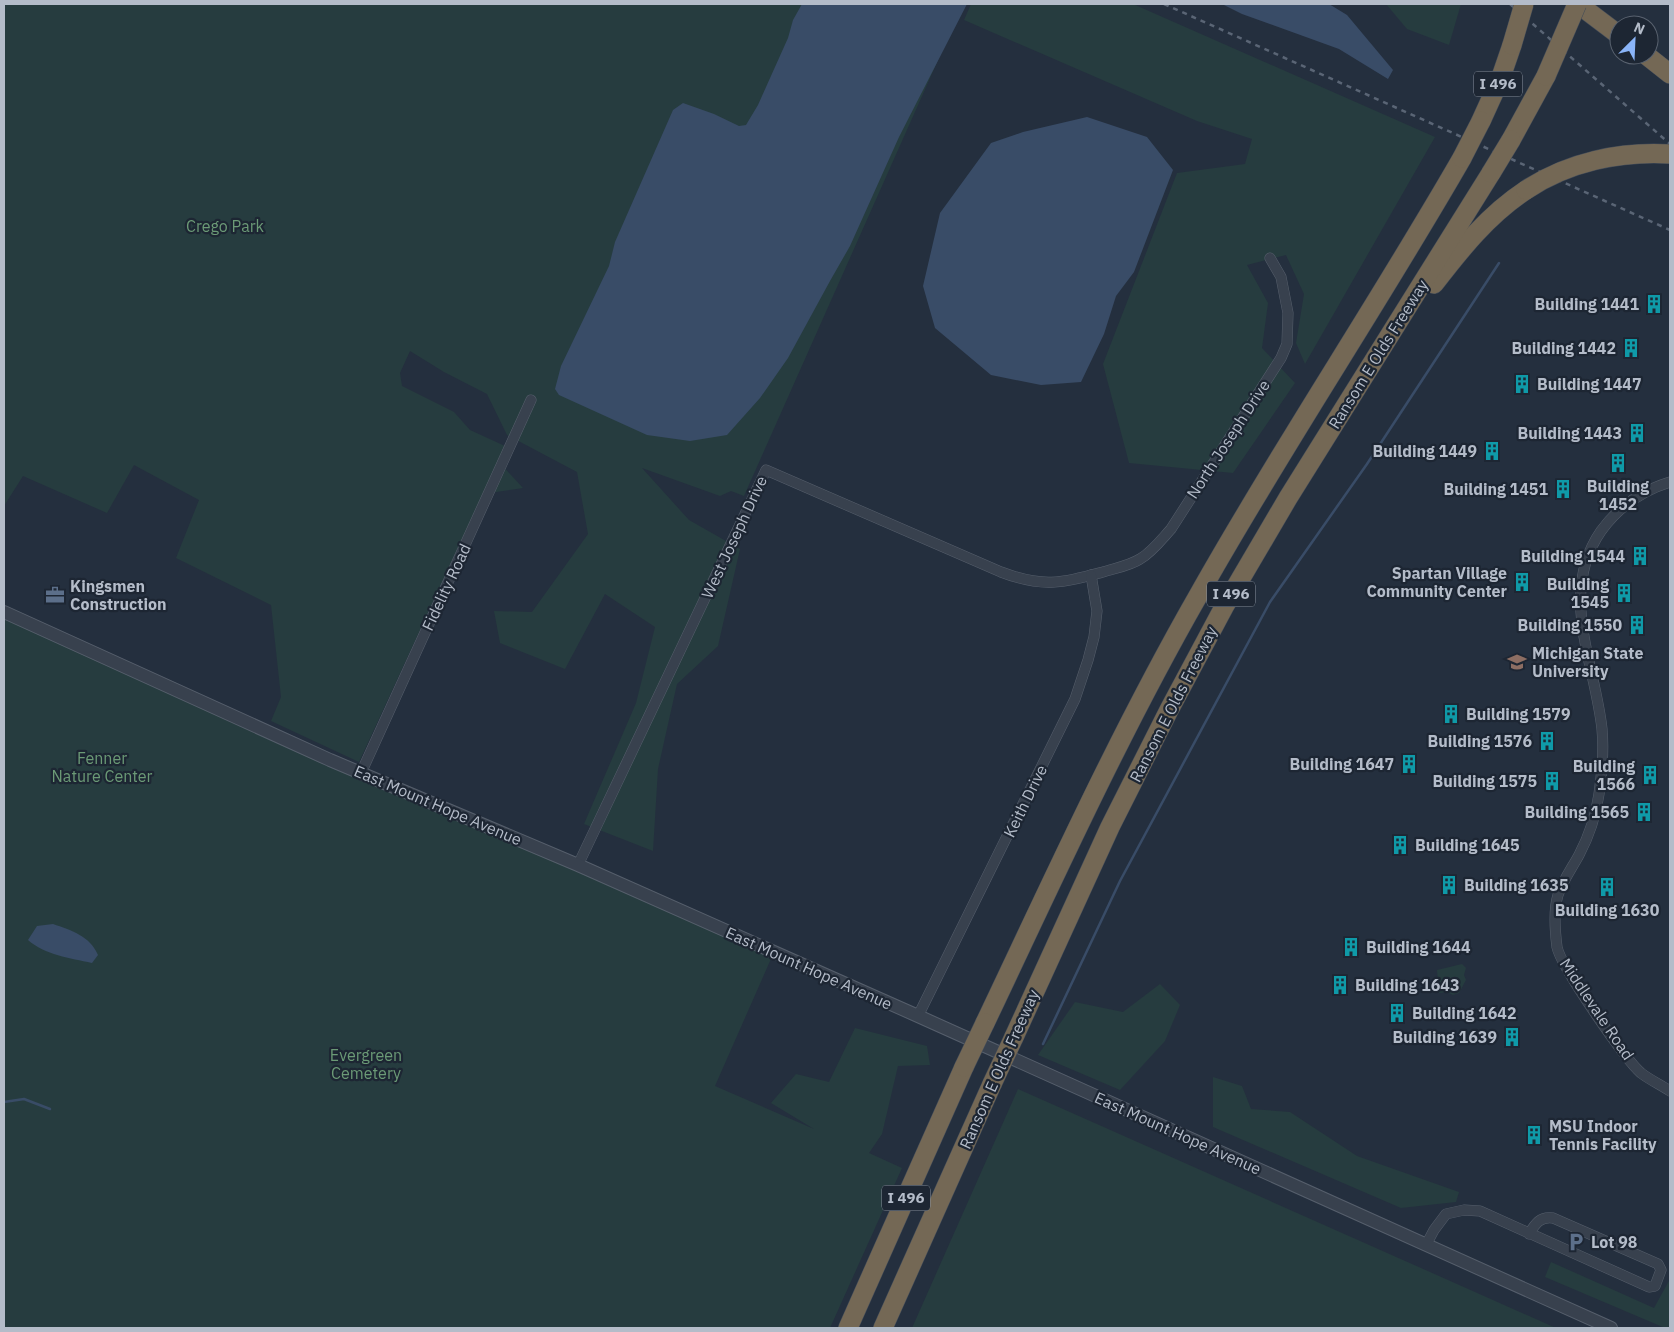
<svg xmlns="http://www.w3.org/2000/svg" width="1674" height="1332" viewBox="0 0 1674 1332" font-family="'IBM Plex Sans',sans-serif">
	<style>
		.green { fill: #263c3f }
		.water { fill: #394c67 }
		.lines { fill: none; stroke-linecap: round; stroke-linejoin: round }
		.stream { stroke: #394c67; stroke-width: 2.5 }
		.minor-casing { stroke: #565f6c; stroke-width: 11 }
		.tertiary-casing { stroke: #565f6c; stroke-width: 14 }
		.motorway-casing { stroke: #434c59; stroke-width: 20 }
		.minor { stroke: #38414e; stroke-width: 10 }
		.tertiary { stroke: #38414e; stroke-width: 12 }
		.motorway { stroke: #746855; stroke-width: 19 }
		.rail { stroke: #5a6575; stroke-width: 2.5; stroke-dasharray: 5 5; stroke-linecap: butt }
		.motorway-bridge-casing { stroke: #434c59; stroke-width: 20; stroke-linecap: butt }
		.motorway-bridge { stroke: #746855; stroke-width: 19 }
		.labels { text-anchor: middle; stroke-width: 4.5; stroke-linejoin: round; paint-order: stroke }
		.shield { fill: #1d2633; stroke: #878f9c; stroke-width: 1 }
		.shield-label { font-size: 15px; font-weight: bold; fill: #b4bcc9 }
		.park-label { font-size: 16px; fill: #6b9a76; stroke: #1d2633 }
		.poi-label { font-size: 16px; font-weight: bold; fill: #b4bcc9; stroke: #1d2633; text-anchor: end }
		.street-label { font-size: 16px; fill: #b4bcc9; stroke: #1d2633 }
	</style>
	<rect width="100%" height="100%" fill="#242f3e"/>
	<g class="green">
		<path d="M4 4H963L744 496 731 491 720 496 642 468 689 520 740 549 718 646 677 684 658 769 653 851 584 824 636 703 655 627 605 594 565 669 500 643 494 611 532 612 588 534 577 472 507 435 487 394 444 372 410 351 400 373 402 386 454 412 470 430 505 446 498 461 523 488 483 494 359 762 271 721 281 697 271 605 176 558 199 500 134 465 107 513 23 476 4 506Z"/>
		<path d="M971 4H1133L1435 137 1305 364 1296 343 1304 294 1286 255 1247 265 1268 303 1262 348 1295 383 1233 473 1129 463 1103 364 1177 173 1245 164 1252 139 1197 121 964 20Z"/>
		<path d="M1386 4H1461L1449 45 1407 29Z"/>
		<path d="M4 612 67 639 230 722 774 952 715 1086 814 1129 771 1103 796 1074 829 1082 855 1028 927 1046 930 1065 898 1066 882 1134 869 1153 902 1168 830 1328H4Z"/>
		<path d="M1462 964 1466 968 1464 975 1466 980 1459 993 1453 995 1447 992 1439 993 1437 970Z"/>
		<path d="M1160 984 1180 1005 1165 1041 1120 1090 1038 1055 1075 1002 1123 1012Z"/>
		<path d="M1213 1077 1242 1086 1251 1109 1290 1112 1357 1156 1459 1192 1456 1202 1401 1208 1213 1127Z"/>
		<path d="M1018 1089 1556 1328H912Z"/>
		<path d="M1551 1262 1654 1308 1670 1279V1328H1665L1545 1277Z"/>
	</g>
	<g class="water">
		<path d="M802 4H967L899 137 850 246 830 281 788 358 760 398 727 435 690 441 647 435 559 395 555 389 561 366 609 266 615 242 673 110 683 103 714 114 739 126 746 125 758 105 788 38 793 20Z"/>
		<path d="M1222 4H1329L1347 15 1393 70 1388 79 1339 49 1242 14Z"/>
		<path d="M1087 117 1147 137 1173 170 1134 272 1116 296 1104 334 1081 382 1041 385 991 375 935 328 923 286 940 213 991 143 1023 132Z"/>
		<path d="M53 924C71 930 90 936 98 955L92 963C70 958 45 955 28 940L37 926Z"/>
	</g>
	<g class="lines">
		<g class="stream">
			<path d="M1043 1044 1120 881 1270 602 1367 464 1499 263"/>
			<path d="M4 1102 24 1099 50 1109"/>
		</g>
		<g class="minor-casing">
			<g id="minor">
				<path d="M1670 482C1641 491 1619 506 1601 531 1558 593 1595 663 1602 729 1604 751 1602 773 1599 794 1596 815 1589 836 1579 855 1572 868 1563 880 1558 895 1553 911 1555 931 1557 947 1561 967 1625 1059 1641 1073 1650 1080 1661 1085 1670 1091"/>
				<path d="M361 773 531 400"/>
				<path d="M578 865 766 470 1001 572C1043 588 1061 583 1103 572 1115 568 1129 566 1140 559 1152 552 1161 540 1171 529L1281 358 1287 344 1288 313 1281 277 1270 258"/>
				<path d="M918 1016 1075 699 1088 660 1094 637 1097 611 1091 575"/>
				<path d="M1426 1245 1434 1230 1446 1214 1464 1210 1480 1211 1649 1287 1655 1286 1661 1270 1658 1264 1553 1218C1540 1216 1535 1224 1529 1234"/>
			</g>
		</g>
		<g class="tertiary-casing">
			<path id="tertiary" d="M4 612 330 760 578 865 918 1016 1611 1328"/>
		</g>
		<g class="motorway-casing">
			<g id="motorway">
				<path d="M1578 4 1619 35"/>
				<path d="M1646 55 1670 74"/>
				<path d="M1481 121 1501 77 1512 45"/>
				<path d="M1511 140 1546 76"/>
				<path d="M1434 284C1461 249 1488 215 1526 190"/>
				<path d="M985 1023C1053 880 1119 734 1198 596 1281 448 1377 306 1462 158"/>
				<path d="M1014 1037 1110 827 1169 710 1224 607 1288 498 1491 173"/>
				<path d="M848 1328 964 1067"/>
				<path d="M883 1328 992 1084"/>
			</g>
		</g>
		<use href="#minor" class="minor"/>
		<use href="#tertiary" class="tertiary"/>
		<use href="#motorway" class="motorway"/>
		<g class="rail">
			<path d="M1164 4 1670 230"/>
			<path d="M1510 4 1670 144"/>
		</g>
		<g class="motorway-bridge-casing">
			<g id="motorway-bridge">
				<path d="M1512 45 1524 4"/>
				<path d="M1546 76 1577 4"/>
				<path d="M1462 158 1481 121"/>
				<path d="M1491 173 1511 140"/>
				<path d="M1526 190C1568 162 1620 151 1670 154"/>
				<path d="M964 1067 985 1023"/>
				<path d="M992 1084 1014 1037"/>
			</g>
		</g>
		<use href="#motorway-bridge" class="motorway-bridge"/>
	</g>
	<defs>
		<g id="building-bare" transform="scale(1.5)"><path d="M-4-6H4V6H1V3H-1V6H-4ZM-2.5-4.3h1.7v1.8h-1.7ZM.8-4.3h1.7v1.8H.8ZM-2.5-1h1.7V.8h-1.7ZM.8-1h1.7V.8H.8Z" fill="#0f9aa8" stroke="#1d2633" stroke-width="2.5" paint-order="stroke"/></g>
		<g id="office-bare" transform="scale(1.5)"><path d="M-6-3h4V-5.5h4V-3h4V5H-6ZM-1-4.5V-3h2v-1.5ZM-6 0V1H6V0Z" fill="#5c6f8a" stroke="#1d2633" stroke-width="2.5" paint-order="stroke"/></g>
		<g id="university-bare" transform="scale(1.5)"><path d="M0-5L7-2L0 1L-7-2ZM-4 1L0 2.5L4 1V4Q0 6-4 4Z" fill="#8d6e63" stroke="#1d2633" stroke-width="2.5" paint-order="stroke"/></g>
		<g id="parking-bare" transform="scale(1.5)"><path d="M-3.5-5.5H1a3.5 3.5 0 0 1 0 7H-1V5.5H-3.5ZM-1-3.4V-.6H.8a1.4 1.4 0 0 0 0-2.8Z" fill="#5c6f8a" stroke="#1d2633" stroke-width="2.5" paint-order="stroke"/></g>
	</defs>
	<g fill-rule="evenodd">
		<use href="#building-bare" x="1654" y="304"/>
		<use href="#building-bare" x="1631" y="348"/>
		<use href="#building-bare" x="1522" y="384"/>
		<use href="#building-bare" x="1637" y="433"/>
		<use href="#building-bare" x="1492" y="451"/>
		<use href="#building-bare" x="1618" y="463"/>
		<use href="#building-bare" x="1563" y="489"/>
		<use href="#building-bare" x="1640" y="556"/>
		<use href="#building-bare" x="1522" y="582"/>
		<use href="#building-bare" x="1624" y="593"/>
		<use href="#office-bare" x="55" y="595"/>
		<use href="#building-bare" x="1637" y="625"/>
		<use href="#university-bare" x="1517" y="662"/>
		<use href="#building-bare" x="1451" y="714"/>
		<use href="#building-bare" x="1547" y="741"/>
		<use href="#building-bare" x="1409" y="764"/>
		<use href="#building-bare" x="1650" y="775"/>
		<use href="#building-bare" x="1552" y="781"/>
		<use href="#building-bare" x="1644" y="812"/>
		<use href="#building-bare" x="1400" y="845"/>
		<use href="#building-bare" x="1449" y="885"/>
		<use href="#building-bare" x="1607" y="887"/>
		<use href="#building-bare" x="1351" y="947"/>
		<use href="#building-bare" x="1340" y="985"/>
		<use href="#building-bare" x="1397" y="1013"/>
		<use href="#building-bare" x="1512" y="1037"/>
		<use href="#building-bare" x="1534" y="1135"/>
		<use href="#parking-bare" x="1576" y="1242"/>
	</g>
	<g class="labels">
		<g class="shield">
			<rect x="1474" y="71.5" width="48" height="25" rx="4"/>
			<rect x="1207" y="581.5" width="48" height="25" rx="4"/>
			<rect x="882" y="1185.5" width="48" height="25" rx="4"/>
		</g>
		<g class="shield-label">
			<text x="1498" y="89">I 496</text>
			<text x="1231" y="599">I 496</text>
			<text x="906" y="1203">I 496</text>
		</g>
		<g class="park-label">
			<text x="225" y="232">Crego Park</text>
			<text x="102" y="764">Fenner<tspan x="102" dy="18">Nature Center</tspan></text>
			<text x="366" y="1061">Evergreen<tspan x="366" dy="18">Cemetery</tspan></text>
		</g>
		<g class="poi-label">
			<text x="1639" y="310">Building 1441</text>
			<text x="1616" y="354">Building 1442</text>
			<text x="1537" y="390" text-anchor="start">Building 1447</text>
			<text x="1622" y="439">Building 1443</text>
			<text x="1477" y="457">Building 1449</text>
			<text x="1618" y="492" text-anchor="middle">Building<tspan x="1618" dy="18">1452</tspan></text>
			<text x="1548" y="495">Building 1451</text>
			<text x="1625" y="562">Building 1544</text>
			<text x="1507" y="579">Spartan Village<tspan x="1507" dy="18">Community Center</tspan></text>
			<text x="1609" y="590">Building<tspan x="1609" dy="18">1545</tspan></text>
			<text x="70" y="592" text-anchor="start">Kingsmen<tspan x="70" dy="18">Construction</tspan></text>
			<text x="1622" y="631">Building 1550</text>
			<text x="1532" y="659" text-anchor="start">Michigan State<tspan x="1532" dy="18">University</tspan></text>
			<text x="1466" y="720" text-anchor="start">Building 1579</text>
			<text x="1532" y="747">Building 1576</text>
			<text x="1394" y="770">Building 1647</text>
			<text x="1635" y="772">Building<tspan x="1635" dy="18">1566</tspan></text>
			<text x="1537" y="787">Building 1575</text>
			<text x="1629" y="818">Building 1565</text>
			<text x="1415" y="851" text-anchor="start">Building 1645</text>
			<text x="1464" y="891" text-anchor="start">Building 1635</text>
			<text x="1607" y="916" text-anchor="middle">Building 1630</text>
			<text x="1366" y="953" text-anchor="start">Building 1644</text>
			<text x="1355" y="991" text-anchor="start">Building 1643</text>
			<text x="1412" y="1019" text-anchor="start">Building 1642</text>
			<text x="1497" y="1043">Building 1639</text>
			<text x="1549" y="1132" text-anchor="start">MSU Indoor<tspan x="1549" dy="18">Tennis Facility</tspan></text>
			<text x="1591" y="1248" text-anchor="start">Lot 98</text>
		</g>
		<g class="street-label">
			<text transform="translate(1378 354) rotate(-58)" y="6">Ransom E Olds Freeway</text>
			<text transform="translate(1228 439) rotate(-57)" y="6">North Joseph Drive</text>
			<text transform="translate(734 537) rotate(-65)" y="6">West Joseph Drive</text>
			<text transform="translate(446 587) rotate(-65)" y="6">Fidelity Road</text>
			<text transform="translate(1173 704) rotate(-63)" y="6">Ransom E Olds Freeway</text>
			<text transform="translate(1025 801) rotate(-64)" y="6">Keith Drive</text>
			<text transform="translate(438 805) rotate(23)" y="6">East Mount Hope Avenue</text>
			<text transform="translate(809 968) rotate(24)" y="6">East Mount Hope Avenue</text>
			<text transform="translate(1597 1009) rotate(56)" y="6">Middlevale Road</text>
			<text transform="translate(999 1069) rotate(-66)" y="6">Ransom E Olds Freeway</text>
			<text transform="translate(1178 1133) rotate(24)" y="6">East Mount Hope Avenue</text>
		</g>
	</g>
	<rect width="1674" height="1332" fill="none" stroke="#b4bcc9" stroke-width="10"/>
	<g transform="translate(1634 40) rotate(24)"><circle r="24" fill="#1d2633" stroke="#59626f"/>
	<path d="M0-4L9 19L0 12L-9 19Z" fill="#8ab4f8"/>
	<text y="-8" font-size="14" font-weight="bold" text-anchor="middle" fill="#b4bcc9">N</text>
	</g>
</svg>
